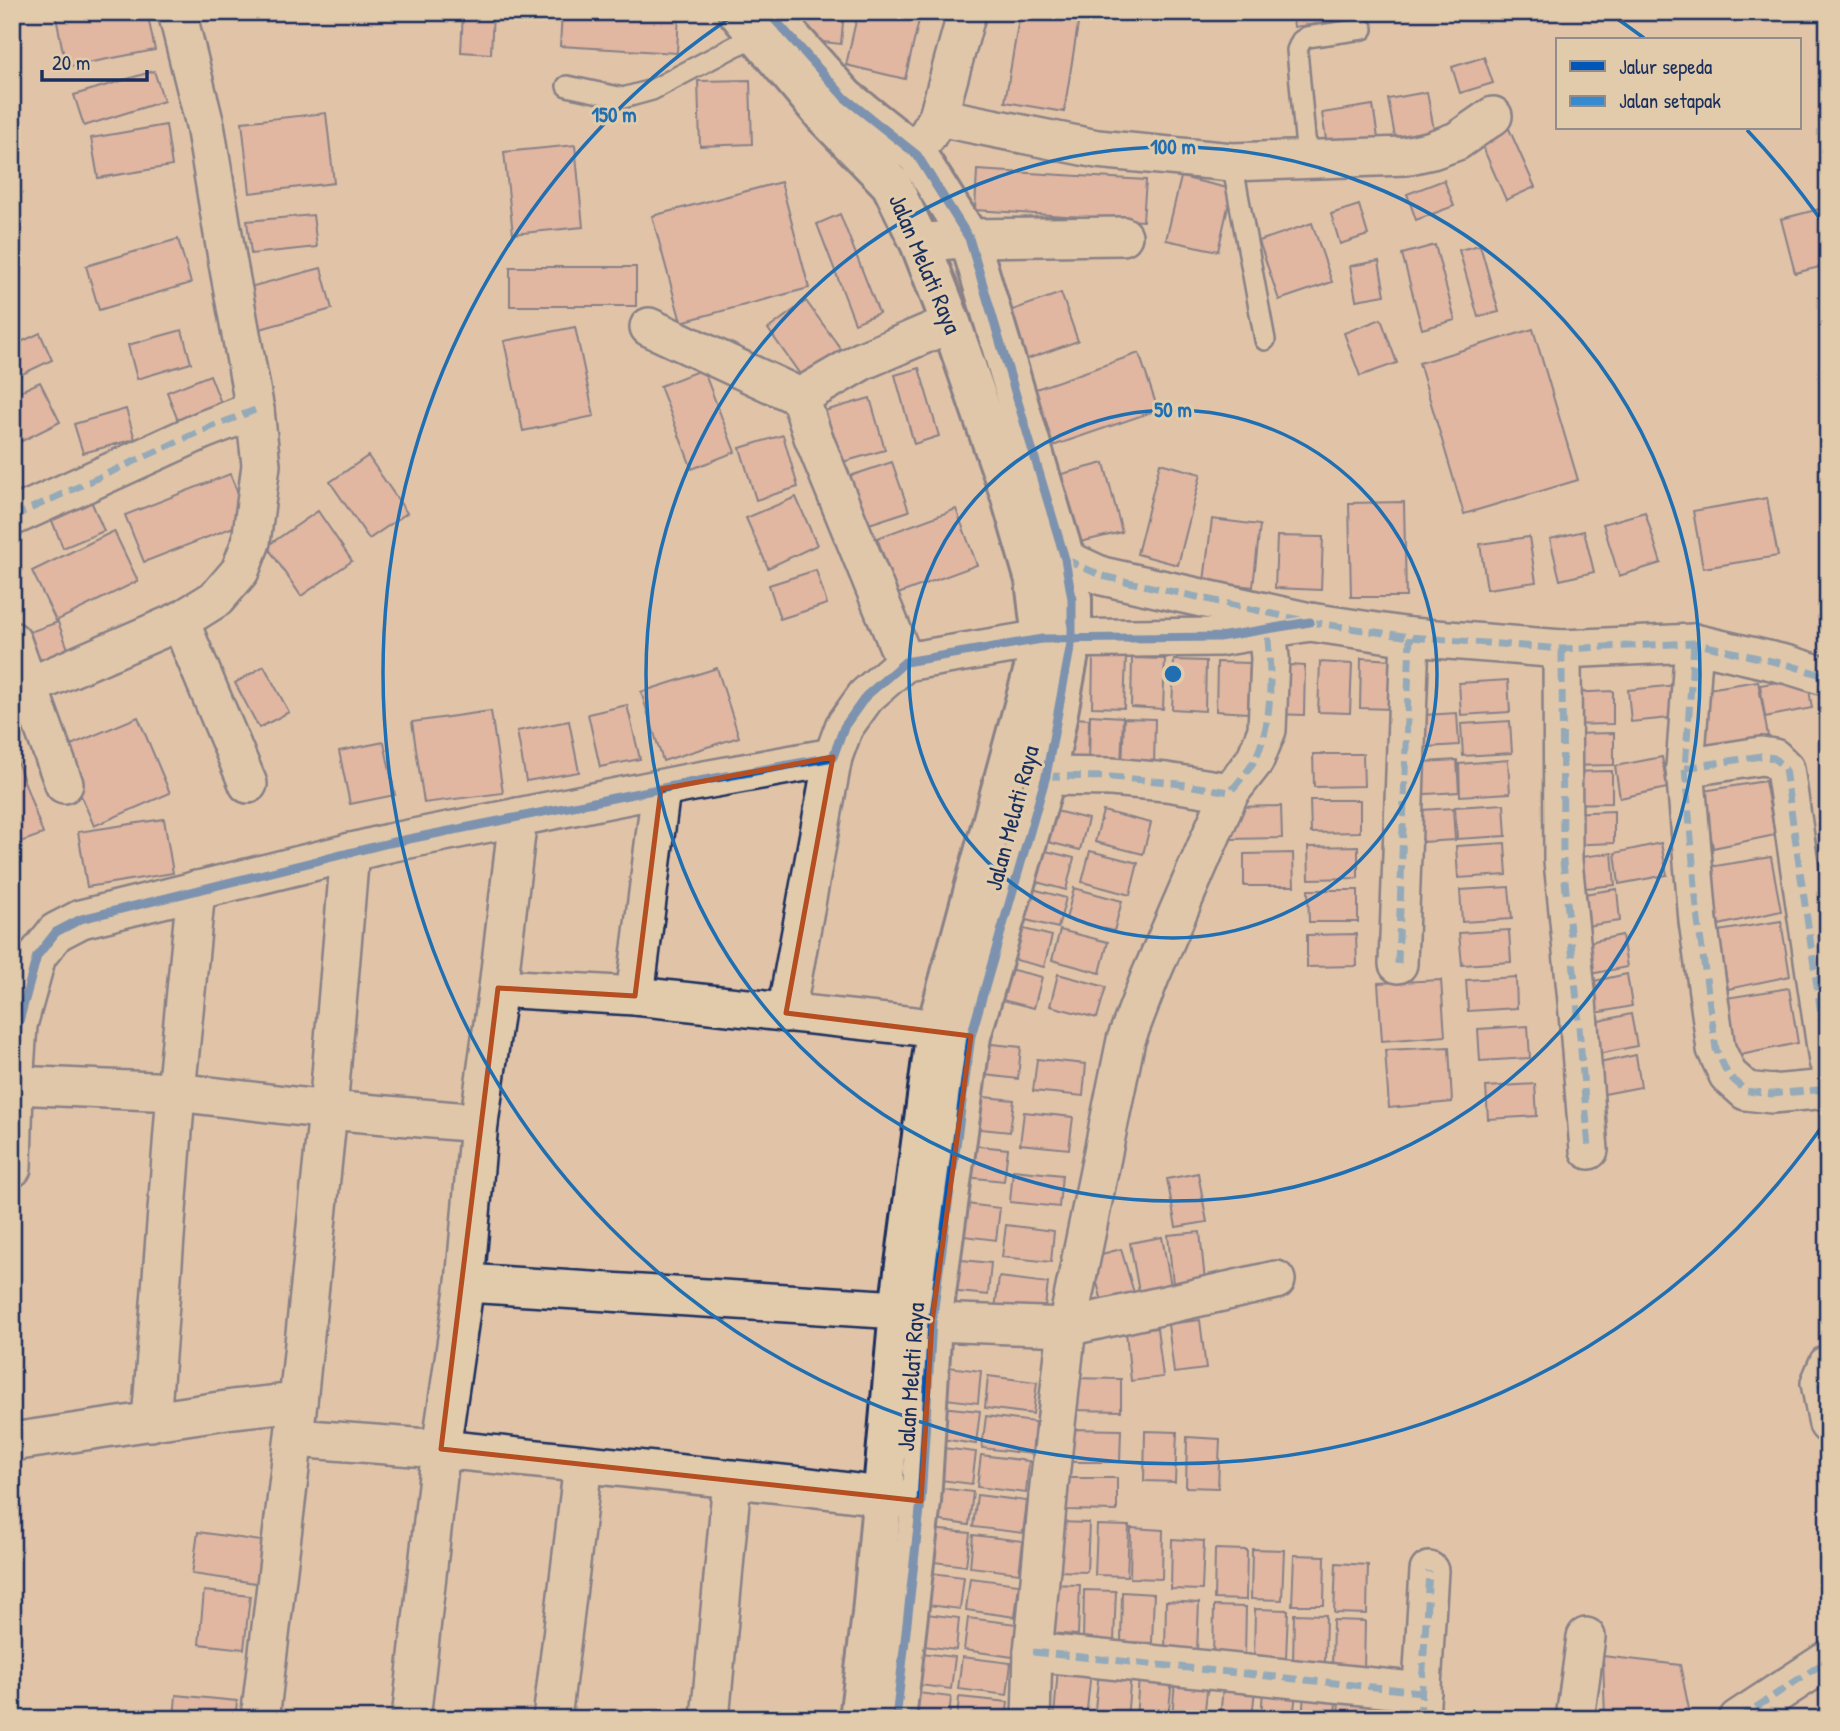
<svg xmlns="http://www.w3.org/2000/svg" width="1840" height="1731" viewBox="0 0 1840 1731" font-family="'Patrick Hand',sans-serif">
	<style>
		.building { fill: #dfa69c; stroke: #1b2f5e; stroke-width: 2 }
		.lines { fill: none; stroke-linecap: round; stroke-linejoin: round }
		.service-casing { stroke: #1b2f5e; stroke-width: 24 }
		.minor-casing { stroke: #1b2f5e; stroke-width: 42 }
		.tertiary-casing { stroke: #1b2f5e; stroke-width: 44 }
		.service { stroke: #e1cbab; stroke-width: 19 }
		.minor { stroke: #e1cbab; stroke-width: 37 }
		.tertiary { stroke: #e1cbab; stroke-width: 38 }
		.quiet { stroke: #368acf; stroke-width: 7; stroke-dasharray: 14 7; stroke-linecap: butt }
		.cycleway-casing { stroke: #e1cbab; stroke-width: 13 }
		.cycleway { stroke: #0057b8; stroke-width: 9 }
		.marked { fill: none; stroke: #b54e20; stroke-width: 5; stroke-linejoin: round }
		.ring { fill: none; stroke: #1f6fb2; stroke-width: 3.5 }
		.labels { text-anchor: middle; stroke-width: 6; stroke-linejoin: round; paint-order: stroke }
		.street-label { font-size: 24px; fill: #1b2f5e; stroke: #e1cbab }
		.centre { fill: #1f6fb2; stroke: #e1cbab; stroke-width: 3.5 }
		.ring-label { font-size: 21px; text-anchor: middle; font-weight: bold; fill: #1f6fb2; stroke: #e1cbab; stroke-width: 6; stroke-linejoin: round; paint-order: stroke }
	</style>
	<rect width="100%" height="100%" fill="#e1c4a8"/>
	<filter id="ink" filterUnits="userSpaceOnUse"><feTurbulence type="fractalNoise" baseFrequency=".0143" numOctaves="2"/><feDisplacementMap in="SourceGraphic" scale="14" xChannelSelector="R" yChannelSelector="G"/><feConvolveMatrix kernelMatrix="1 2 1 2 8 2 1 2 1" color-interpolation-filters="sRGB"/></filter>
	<g filter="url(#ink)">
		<g class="building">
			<path d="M55 12H147L155 50 66 67Z"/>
			<path d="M463 12H493L491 54 461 52Z"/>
			<path d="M562 12H679L677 53 560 46Z"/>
			<path d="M796 12H844L841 44 794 39Z"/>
			<path d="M858 12H921L905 79 846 65Z"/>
			<path d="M1020 12H1080L1064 112 1005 102Z"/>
			<path d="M1292 12H1378V16L1294 27Z"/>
			<path d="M1484 57 1493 83 1460 93 1452 67Z"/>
			<path d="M154 71 164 101 84 126 74 95Z"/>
			<path d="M750 80 752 144 700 146 698 81Z"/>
			<path d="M1427 92 1434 130 1395 137 1388 99Z"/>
			<path d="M1373 105 1378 138 1327 146 1322 113Z"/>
			<path d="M326 113 334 183 250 193 242 122Z"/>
			<path d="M1506 122 1535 187 1506 200 1477 134Z"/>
			<path d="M166 125 172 166 98 178 91 138Z"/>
			<path d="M575 145 583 227 513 234 504 152Z"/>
			<path d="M977 170 1146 180 1143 221 975 210Z"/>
			<path d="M1181 177 1232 189 1218 251 1166 240Z"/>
			<path d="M1444 180 1454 206 1416 220 1407 194Z"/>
			<path d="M781 182 809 288 681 322 652 216Z"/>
			<path d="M1359 205 1368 235 1340 244 1331 214Z"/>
			<path d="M1827 207 1828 265 1795 273 1781 219Z"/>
			<path d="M840 214 879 313 855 323 817 224Z"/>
			<path d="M313 215 317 247 251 254 247 221Z"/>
			<path d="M1312 223 1332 282 1279 300 1259 241Z"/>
			<path d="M178 239 191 283 99 310 86 266Z"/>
			<path d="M1435 245 1455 320 1422 329 1402 254Z"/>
			<path d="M1480 245 1499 312 1478 317 1459 250Z"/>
			<path d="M1379 261 1385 295 1356 300 1350 266Z"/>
			<rect x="510" y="267" width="126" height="39"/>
			<path d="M321 268 332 309 253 331 242 289Z"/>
			<path d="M1061 293 1078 341 1019 362 1001 314Z"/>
			<path d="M806 301 841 349 802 377 768 329Z"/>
			<path d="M1381 319 1397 363 1360 376 1344 333Z"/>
			<path d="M575 327 594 416 523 431 504 341Z"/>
			<path d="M1533 329 1578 480 1464 514 1419 363Z"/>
			<path d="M182 330 191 363 137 379 128 345Z"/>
			<path d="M40 333 52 360 12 379V346Z"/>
			<path d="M1139 353 1158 410 1047 448 1027 392Z"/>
			<path d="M919 368 939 436 914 444 895 375Z"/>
			<path d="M703 369 735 452 692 469 660 386Z"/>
			<path d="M210 375 221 403 178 421 167 392Z"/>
			<path d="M40 382 60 422 12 446V395Z"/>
			<path d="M870 398 885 450 836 464 821 412Z"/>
			<path d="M126 409 135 439 83 453 74 424Z"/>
			<path d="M783 435 798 487 756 500 740 448Z"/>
			<path d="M368 456 407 513 369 539 330 482Z"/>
			<path d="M892 462 909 511 854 529 838 480Z"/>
			<path d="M1104 463 1122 532 1076 543 1058 475Z"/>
			<path d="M1160 463 1201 474 1178 565 1137 554Z"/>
			<path d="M230 474 249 521 144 562 125 515Z"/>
			<path d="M88 494 104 531 63 548 48 511Z"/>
			<path d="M796 497 817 545 768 568 746 518Z"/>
			<path d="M1767 498 1778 556 1703 568 1693 511Z"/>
			<path d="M1404 502 1406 597H1351L1349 503Z"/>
			<path d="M956 509 977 565 898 594 877 538Z"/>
			<path d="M318 511 352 561 301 596 267 546Z"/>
			<path d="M1645 512 1661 563 1619 576 1603 524Z"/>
			<path d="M1212 519 1260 525 1253 587 1204 581Z"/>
			<path d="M114 531 138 581 56 621 32 571Z"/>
			<path d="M1584 531 1594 572 1560 580 1550 539Z"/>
			<path d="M1277 536 1323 537 1321 590 1275 588Z"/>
			<path d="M1529 537 1536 582 1487 589 1480 544Z"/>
			<path d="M816 570 827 604 780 619 769 585Z"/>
			<path d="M58 622 71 657 30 671 18 636Z"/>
			<path d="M1093 657 1126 658 1124 708 1092 707Z"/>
			<path d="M1132 658 1165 659 1163 709 1131 707Z"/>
			<path d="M1361 658 1393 660 1392 709 1360 708Z"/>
			<path d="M1174 660 1206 661 1205 711 1172 709Z"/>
			<path d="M1217 662 1250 663 1248 713 1216 711Z"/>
			<path d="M1320 662 1352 664 1350 713 1318 712Z"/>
			<path d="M1273 664 1305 666 1304 715 1272 714Z"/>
			<path d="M264 666 289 712 259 728 235 683Z"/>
			<path d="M717 668 739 737 663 761 641 692Z"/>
			<path d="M1807 677 1812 708 1765 717 1760 685Z"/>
			<path d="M1508 680 1510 712 1461 715 1459 683Z"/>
			<path d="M1758 681 1768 736 1706 749 1695 691Z"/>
			<path d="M1676 685 1679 717 1631 722 1628 690Z"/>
			<path d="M1613 691V724L1565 725 1566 693Z"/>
			<path d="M627 705 640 759 600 767 588 714Z"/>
			<path d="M491 711 503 793 424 803 412 722Z"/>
			<path d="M1457 713 1459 745 1410 748 1407 716Z"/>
			<path d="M1090 715 1123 717 1121 766 1089 765Z"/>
			<path d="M138 717 170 793 94 826 61 749Z"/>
			<path d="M1057 717 1089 719 1088 768 1055 767Z"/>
			<path d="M1124 718 1155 719 1154 769 1122 768Z"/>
			<path d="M569 721 579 772 526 781 517 731Z"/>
			<path d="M1510 721 1512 753 1463 756 1461 724Z"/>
			<path d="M1614 733V765L1567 766V734Z"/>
			<path d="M384 742 395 795 350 804 339 751Z"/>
			<path d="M12 747 43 834 12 845Z"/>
			<path d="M1313 754H1363L1364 786 1314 787Z"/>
			<path d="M1662 757 1667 788 1620 798 1615 766Z"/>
			<path d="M1457 760 1459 792 1410 795 1407 763Z"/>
			<path d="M1508 760 1510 793 1460 796 1459 764Z"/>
			<path d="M1612 771V803L1564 804 1565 772Z"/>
			<path d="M1765 781 1775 835 1713 848 1703 791Z"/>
			<path d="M1310 800H1360V832L1311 833Z"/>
			<path d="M1504 804 1506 836 1457 839 1455 807Z"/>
			<path d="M1281 806 1282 838 1232 839V807Z"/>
			<path d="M1040 807 1088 819 1080 850 1032 838Z"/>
			<path d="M1453 808 1455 840 1406 843 1404 811Z"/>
			<path d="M1103 811 1151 823 1143 854 1095 842Z"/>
			<path d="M1614 811V843L1566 845V813Z"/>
			<path d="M164 819 173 873 87 887 78 832Z"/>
			<path d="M1505 843 1507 875 1458 878 1456 846Z"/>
			<path d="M1661 843 1667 875 1619 884 1615 853Z"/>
			<path d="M1026 846 1074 858 1066 890 1018 877Z"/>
			<path d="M1358 846V878L1309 879 1308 847Z"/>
			<path d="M1090 851 1138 863 1130 895 1082 882Z"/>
			<path d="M1293 853 1294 886H1244V854Z"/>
			<path d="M1612 853 1615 885 1567 890 1565 859Z"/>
			<path d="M1771 857 1781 911 1719 925 1709 867Z"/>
			<path d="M1018 885 1066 898 1058 928 1010 916Z"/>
			<path d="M1509 887 1512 919 1462 922 1460 890Z"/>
			<path d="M1074 888 1122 901 1114 931 1066 919Z"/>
			<path d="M1617 889 1620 921 1573 928 1570 896Z"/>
			<path d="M1308 890H1358V922H1309Z"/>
			<path d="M1781 921 1790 976 1728 989 1718 931Z"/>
			<path d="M1004 924 1052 936 1044 967 996 955Z"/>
			<path d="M1060 930 1108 942 1100 973 1052 960Z"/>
			<path d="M1509 930 1511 962 1462 965 1459 933Z"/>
			<path d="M1356 934 1357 966 1307 967V935Z"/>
			<path d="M1622 935 1627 967 1580 976 1575 945Z"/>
			<path d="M993 965 1042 977 1034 1008 986 996Z"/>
			<path d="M1058 974 1106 987 1097 1018 1050 1006Z"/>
			<path d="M1627 974 1632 1006 1585 1015 1580 984Z"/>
			<path d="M1516 977 1517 1008 1468 1011 1466 980Z"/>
			<path d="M1441 980 1445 1036 1382 1041 1378 983Z"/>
			<path d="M1789 988 1798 1043 1736 1056 1726 998Z"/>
			<path d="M1631 1014 1637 1046 1589 1056 1585 1024Z"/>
			<path d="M1528 1026 1530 1058 1480 1061 1478 1029Z"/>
			<path d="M971 1042 1021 1047 1018 1079 968 1073Z"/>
			<path d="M1449 1047 1452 1102 1389 1108 1385 1050Z"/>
			<path d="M1636 1055 1641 1087 1594 1096 1590 1065Z"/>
			<path d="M1037 1059 1086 1064 1083 1096 1033 1091Z"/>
			<path d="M1535 1084 1537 1116 1488 1119 1486 1087Z"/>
			<path d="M964 1095 1014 1100 1010 1132 961 1127Z"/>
			<path d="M1024 1112 1073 1117 1069 1149 1020 1144Z"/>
			<path d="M959 1144 1008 1149 1004 1181 955 1176Z"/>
			<path d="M1013 1170 1062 1175 1059 1207 1010 1202Z"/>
			<path d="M1198 1173 1207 1222 1176 1227 1167 1179Z"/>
			<path d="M950 1202 1000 1208 996 1240 947 1234Z"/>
			<path d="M1006 1225 1054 1231 1051 1262 1002 1257Z"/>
			<path d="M1200 1232 1205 1281 1173 1284 1168 1235Z"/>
			<path d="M1162 1237 1171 1286 1139 1292 1130 1243Z"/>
			<path d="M1121 1249 1135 1296 1103 1305 1090 1257Z"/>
			<path d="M942 1258 991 1263 988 1295 939 1290Z"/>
			<path d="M999 1277 1048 1283 1044 1315 995 1309Z"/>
			<path d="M1200 1320 1206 1369 1174 1373 1168 1324Z"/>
			<path d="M1157 1328 1163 1377 1131 1381 1126 1332Z"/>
			<path d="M933 1365 981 1371 978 1403 929 1397Z"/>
			<path d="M988 1376 1037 1382 1033 1414 985 1408Z"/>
			<path d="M1072 1378 1121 1379V1411L1072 1410Z"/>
			<path d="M930 1406 980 1411 976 1444 927 1437Z"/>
			<path d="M986 1416 1035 1422 1032 1454 982 1448Z"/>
			<path d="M1071 1429 1121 1430 1120 1462H1071Z"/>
			<path d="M1145 1431 1177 1432 1175 1482 1144 1481Z"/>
			<path d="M1187 1437 1220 1439 1218 1488 1186 1487Z"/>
			<path d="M927 1446 976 1452 972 1484 924 1478Z"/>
			<path d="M981 1455 1029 1461 1026 1493 977 1487Z"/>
			<path d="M1068 1478H1117V1511L1067 1510Z"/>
			<path d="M924 1486 973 1492 969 1525 920 1518Z"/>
			<path d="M977 1495 1027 1501 1023 1533 973 1527Z"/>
			<path d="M1057 1522 1089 1523 1087 1572 1055 1571Z"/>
			<path d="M1097 1525 1129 1526 1127 1576 1095 1575Z"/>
			<path d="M921 1528 970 1533 966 1566 917 1560Z"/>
			<path d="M1131 1528 1163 1530 1162 1579 1130 1578Z"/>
			<path d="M198 1532 268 1542 263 1584 192 1574Z"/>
			<path d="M973 1535 1023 1541 1019 1573 970 1567Z"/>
			<path d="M1172 1539 1204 1541 1202 1590 1171 1589Z"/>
			<path d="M1215 1549 1247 1550 1246 1600 1214 1599Z"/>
			<path d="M1252 1549 1284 1550 1282 1600 1251 1599Z"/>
			<path d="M1294 1555 1325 1556 1324 1605H1292Z"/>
			<path d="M1336 1563 1368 1565 1367 1614 1334 1613Z"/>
			<path d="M915 1571 964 1577 960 1609 911 1603Z"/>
			<path d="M970 1578 1019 1584 1015 1617 966 1610Z"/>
			<path d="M1048 1584 1080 1585 1078 1635 1047 1633Z"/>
			<path d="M1084 1590 1116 1591 1114 1641 1083 1640Z"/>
			<path d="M204 1591 250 1596 244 1649 199 1644Z"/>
			<path d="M1122 1592 1154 1594 1152 1643 1121 1642Z"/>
			<path d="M1166 1601 1199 1603 1197 1652 1165 1651Z"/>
			<path d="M1214 1606 1246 1607 1245 1657 1213 1656Z"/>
			<path d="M1255 1609 1288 1610 1286 1659 1254 1658Z"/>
			<path d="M911 1612 959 1618 956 1650 907 1644Z"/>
			<path d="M1294 1614 1326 1615 1325 1664 1293 1663Z"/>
			<path d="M968 1618 1017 1624 1013 1657 964 1650Z"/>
			<path d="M1333 1620 1365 1621 1364 1671 1332 1670Z"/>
			<path d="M906 1651 955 1657 951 1689 902 1683Z"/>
			<path d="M1603 1656 1680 1665 1691 1719H1605Z"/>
			<path d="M962 1657 1011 1663 1007 1695 958 1689Z"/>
			<path d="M1058 1668 1091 1671 1086 1719 1054 1717Z"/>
			<path d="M1099 1671 1131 1674 1127 1719H1094Z"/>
			<path d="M1139 1676 1172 1679 1168 1719H1136Z"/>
			<path d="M1175 1679 1208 1682 1204 1719H1172Z"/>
			<path d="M1223 1686 1255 1689 1252 1719H1220Z"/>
			<path d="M1263 1689 1296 1693 1293 1719H1261Z"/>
			<path d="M902 1691 951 1697 949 1719H899Z"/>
			<path d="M1304 1694 1337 1697 1334 1719H1302Z"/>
			<path d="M176 1695 237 1701 235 1719H174Z"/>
			<path d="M959 1697 1008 1702 1006 1719H957Z"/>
			<path d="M1339 1697 1373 1700 1370 1719H1338Z"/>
		</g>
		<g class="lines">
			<g class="service-casing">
				<g id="service">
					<path d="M567 86 623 98 652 90 762 32"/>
					<path d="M1307 159 1297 50 1301 41 1307 37 1363 29"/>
					<path d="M1232 162 1265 340"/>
				</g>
			</g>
			<g class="minor-casing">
				<g id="minor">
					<path d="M938 117 1097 149 1232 162 1405 156 1432 150 1457 141 1493 116"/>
					<path d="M927 136 938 117 967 12"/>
					<path d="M920 243 969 238 1123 236"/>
					<path d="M649 327 800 397 813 437 905 662"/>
					<path d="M800 397 862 361 951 323"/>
					<path d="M12 517 203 430 255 410"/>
					<path d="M1065 559 1102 576 1310 622 1410 637 1562 649 1694 643 1789 665 1828 677"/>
					<path d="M180 621 248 784"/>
					<path d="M12 641 64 784"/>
					<path d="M1694 643 1685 768 1698 921 1716 1049 1728 1075 1746 1091 1772 1094 1828 1089"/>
					<path d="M1562 649 1563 861 1577 1001 1589 1150"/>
					<path d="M30 686 180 621 217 598 240 571 251 542 261 465 255 410 227 258 205 125 177 12"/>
					<path d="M1685 768 1761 756 1774 758 1785 769 1828 1061"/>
					<path d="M1046 776 1111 777 1166 782 1230 792"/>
					<path d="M196 890 176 1092 328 1110 479 1123 465 1283 441 1449 411 1719"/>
					<path d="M1398 964 1410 637"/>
					<path d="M498 988 635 996 914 1026 967 1035"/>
					<path d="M635 996 661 789"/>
					<path d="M786 1013 833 757"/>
					<path d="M14 1085 176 1092 151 1422"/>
					<path d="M479 1123 498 988 518 817"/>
					<path d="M12 1168 14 1085 18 1025 37 956 56 932 81 919 389 843 688 783 833 757 844 727 866 696 905 662 1042 639 1219 637 1310 622"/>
					<path d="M465 1283 899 1310"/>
					<path d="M932 1322 1067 1327 1276 1280"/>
					<path d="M1828 1364 1820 1383 1828 1424"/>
					<path d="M294 1438 441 1449 801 1486 913 1500"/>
					<path d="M12 1442 233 1409 298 1402"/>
					<path d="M1033 1652 1422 1692"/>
					<path d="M260 1719 298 1402 328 1110 350 852"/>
					<path d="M552 1719 583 1464"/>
					<path d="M710 1719 732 1480"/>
					<path d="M1031 1719 1033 1652 1049 1486 1067 1327 1126 1040 1150 977 1230 792 1255 760 1267 730 1270 658 1267 629"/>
					<path d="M1420 1719 1429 1571"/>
					<path d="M1575 1719 1586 1637"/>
					<path d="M1738 1719 1828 1660"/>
				</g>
			</g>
			<g class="tertiary-casing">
				<g id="tertiary">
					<path d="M738 12 826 117 891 184 920 243 951 323 1010 494 1035 580 1042 639 936 1029 899 1310 872 1614 859 1719"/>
					<path d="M768 12 845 98 917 155 969 238 1065 559 1072 599V638L1046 776 971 1036 932 1322 921 1501 896 1719"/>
				</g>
			</g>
			<use href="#service" class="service"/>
			<use href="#minor" class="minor"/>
			<use href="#tertiary" class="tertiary"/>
			<g class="quiet">
				<path d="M12 517 203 430 255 410"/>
				<path d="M1065 559 1102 576 1310 622 1410 637 1562 649 1694 643 1789 665 1828 677"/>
				<path d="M1694 643 1685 768 1698 921 1716 1049 1728 1075 1746 1091 1772 1094 1828 1089"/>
				<path d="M1562 649 1563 861 1577 1001 1589 1150"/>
				<path d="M1685 768 1761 756 1774 758 1785 769 1828 1061"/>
				<path d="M1046 776 1111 777 1166 782 1230 792C1239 781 1250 770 1256 757 1274 720 1271 670 1267 629"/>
				<path d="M1398 964 1410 637"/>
				<path d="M1828 1364 1820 1383 1828 1424"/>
				<path d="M1033 1652 1422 1692"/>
				<path d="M1420 1719 1429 1571"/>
				<path d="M1738 1719 1828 1660"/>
			</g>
			<g class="cycleway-casing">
				<g id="cycleway">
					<path d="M768 12 845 98 917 155 969 238 1065 559 1072 599V638L1046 776 971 1036 932 1322 921 1501 896 1719"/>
					<path d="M12 1168 14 1085 18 1025 37 956 56 932 81 919 389 843 688 783 833 757 844 727 866 696 905 662 1042 639 1219 637 1310 622"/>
				</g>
			</g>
			<use href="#cycleway" class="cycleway"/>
		</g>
	</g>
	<path d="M0 0H1840V1731H0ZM833 757 786 1013 971 1036 932 1322 921 1501 441 1449 498 988 635 996 661 789Z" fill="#e1c4a8" fill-opacity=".55" fill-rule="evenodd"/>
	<path class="marked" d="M833 757 786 1013 971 1036 932 1322 921 1501 441 1449 498 988 635 996 661 789Z"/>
	<g class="ring">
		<circle cx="1173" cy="674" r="264"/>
		<circle cx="1173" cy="674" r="527"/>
		<path d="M1825 1122A791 791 0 1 1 736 14M1610 14A791 791 0 0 1 1644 38M1747 130A791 791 0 0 1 1825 226"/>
	</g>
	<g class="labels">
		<g class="street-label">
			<text transform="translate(925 264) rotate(67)" y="8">Jalan Melati Raya</text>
			<text transform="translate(1012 818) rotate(-75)" y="8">Jalan Melati Raya</text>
			<text transform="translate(911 1377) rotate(-86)" y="8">Jalan Melati Raya</text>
		</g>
	</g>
	<circle cx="1173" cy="674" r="10" class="centre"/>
	<g class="ring-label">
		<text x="614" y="122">150 m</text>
		<text x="1173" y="154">100 m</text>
		<text x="1173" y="417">50 m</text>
	</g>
	<rect width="1840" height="1731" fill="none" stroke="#e1cbab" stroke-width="42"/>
	<rect x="21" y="21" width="1798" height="1689" fill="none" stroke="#1b2f5e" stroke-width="2.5" filter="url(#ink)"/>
	<rect x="1556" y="38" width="245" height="91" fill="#e1cbab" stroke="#928d8c" stroke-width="2"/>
	<rect x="1570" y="61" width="35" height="10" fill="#0057b8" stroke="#928d8c" stroke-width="2"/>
	<text x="1619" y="74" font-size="21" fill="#1b2f5e">Jalur sepeda</text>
	<rect x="1570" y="96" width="35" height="10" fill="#368acf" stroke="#928d8c" stroke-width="2"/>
	<text x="1619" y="108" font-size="21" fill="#1b2f5e">Jalan setapak</text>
	<path d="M42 70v10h105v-10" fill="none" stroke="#1b2f5e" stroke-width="3.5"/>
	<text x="52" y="70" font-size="21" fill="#1b2f5e" stroke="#e1cbab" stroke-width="5" paint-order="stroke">20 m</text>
</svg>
